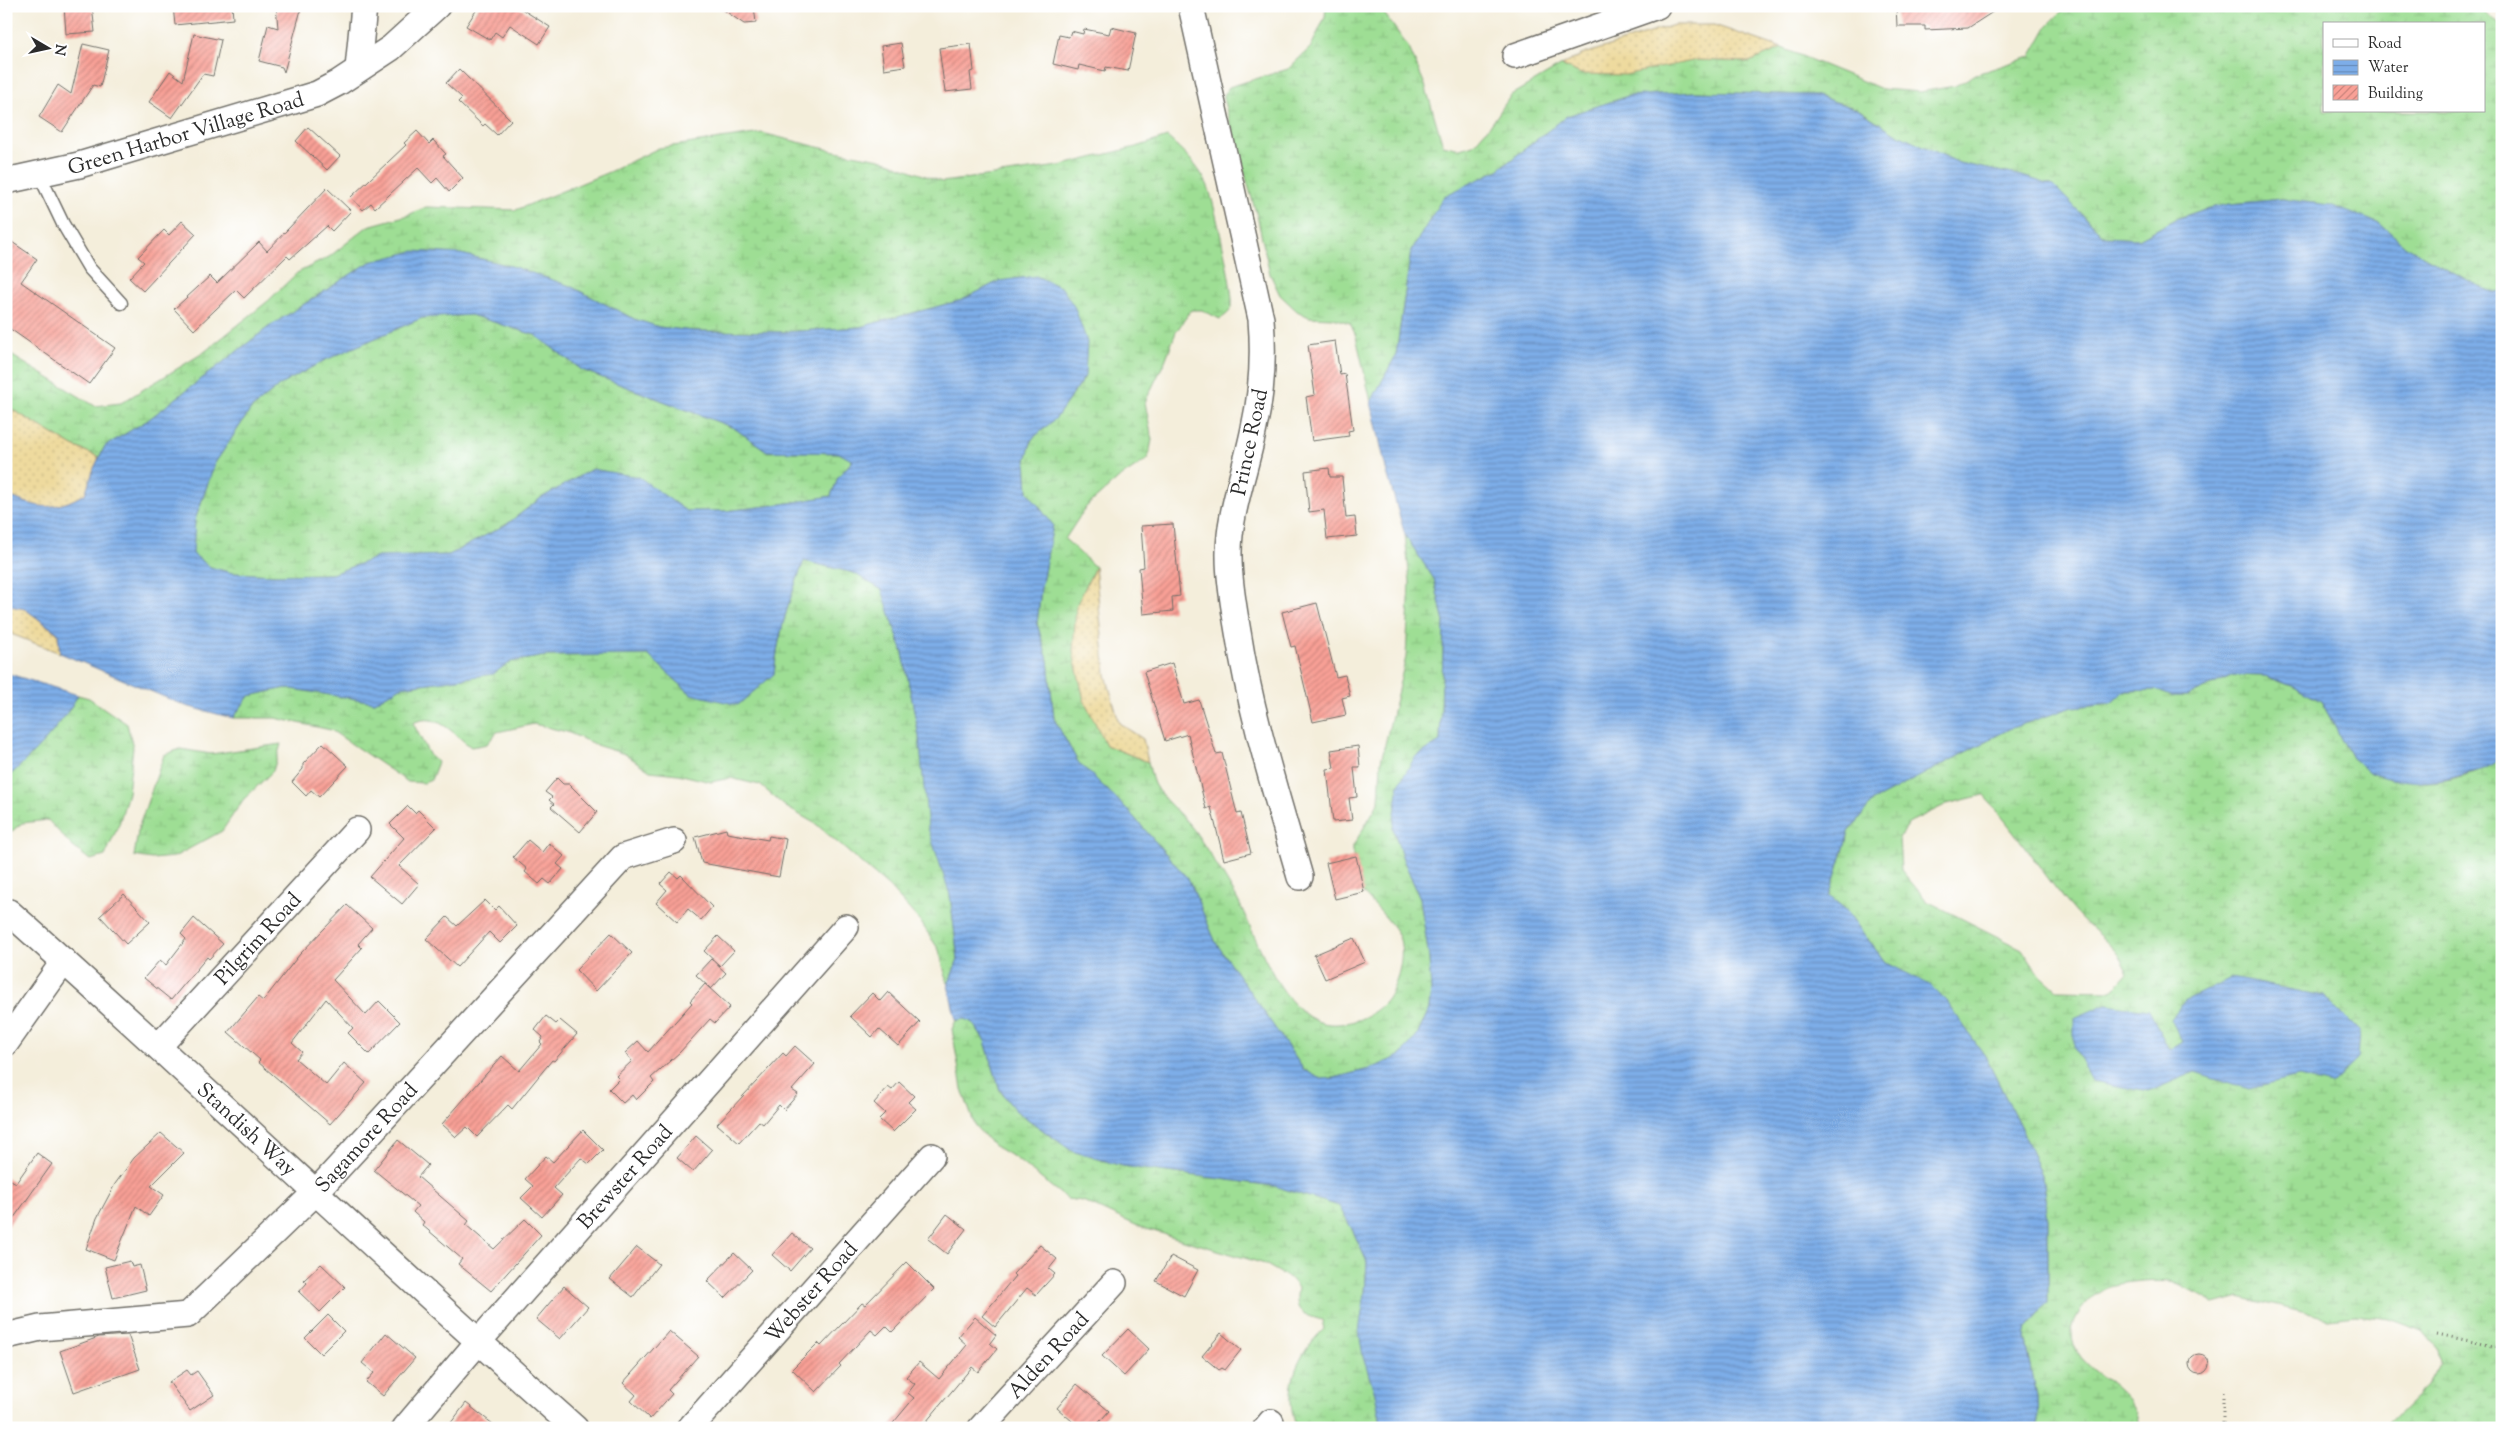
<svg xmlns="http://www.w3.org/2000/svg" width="2508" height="1434" viewBox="0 0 2508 1434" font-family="'Sorts Mill Goudy',serif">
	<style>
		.wetland { fill: url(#wetland-marsh); stroke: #648460; fill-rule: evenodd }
		.sand { fill: url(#sand-dots); stroke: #8c8264 }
		.water { fill: url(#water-rules); stroke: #546c8a; fill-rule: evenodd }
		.building { fill: url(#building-hatch) }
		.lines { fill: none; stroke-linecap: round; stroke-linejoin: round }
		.service-casing { stroke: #716f69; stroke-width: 15 }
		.minor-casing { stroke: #716f69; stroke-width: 28 }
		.path { stroke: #716f69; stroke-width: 3; stroke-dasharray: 1 4; stroke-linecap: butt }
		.service { stroke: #fff; stroke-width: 12 }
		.minor { stroke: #fff; stroke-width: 25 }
		.labels { text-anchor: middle; stroke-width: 5; stroke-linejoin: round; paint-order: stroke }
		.street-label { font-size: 21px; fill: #2b2b2b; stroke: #fff }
	</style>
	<defs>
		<pattern id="wetland-marsh" width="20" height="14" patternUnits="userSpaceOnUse" patternTransform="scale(1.25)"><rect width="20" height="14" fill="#9ede94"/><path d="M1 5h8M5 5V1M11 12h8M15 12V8" fill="none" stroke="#88bf80"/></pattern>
		<pattern id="sand-dots" width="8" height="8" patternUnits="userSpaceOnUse" patternTransform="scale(1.25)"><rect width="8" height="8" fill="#eeda9e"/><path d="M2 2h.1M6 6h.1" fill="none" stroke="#cb8" stroke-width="1.8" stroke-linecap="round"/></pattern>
		<pattern id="water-rules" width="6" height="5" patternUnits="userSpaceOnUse" patternTransform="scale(1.25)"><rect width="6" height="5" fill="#7dade8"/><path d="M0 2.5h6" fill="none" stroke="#678dbc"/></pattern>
		<pattern id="building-hatch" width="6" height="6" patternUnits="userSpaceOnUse" patternTransform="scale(1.25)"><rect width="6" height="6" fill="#f9a096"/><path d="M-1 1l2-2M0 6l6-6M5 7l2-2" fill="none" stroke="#ca837b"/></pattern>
	</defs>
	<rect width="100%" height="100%" fill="#fff"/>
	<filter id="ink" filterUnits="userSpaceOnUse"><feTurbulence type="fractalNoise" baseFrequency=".02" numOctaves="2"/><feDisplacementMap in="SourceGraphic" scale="10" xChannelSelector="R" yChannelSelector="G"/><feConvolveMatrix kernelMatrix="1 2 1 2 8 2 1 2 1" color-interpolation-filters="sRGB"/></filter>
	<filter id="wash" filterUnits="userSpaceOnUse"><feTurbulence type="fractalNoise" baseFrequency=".0096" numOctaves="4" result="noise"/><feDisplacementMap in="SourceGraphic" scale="20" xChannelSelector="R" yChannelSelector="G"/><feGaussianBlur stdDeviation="1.12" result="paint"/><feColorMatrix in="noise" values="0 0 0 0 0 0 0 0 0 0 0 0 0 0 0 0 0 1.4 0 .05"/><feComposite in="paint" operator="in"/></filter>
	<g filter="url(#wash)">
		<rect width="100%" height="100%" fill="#f4eedb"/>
		<g class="wetland">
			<path d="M1326 6H1379L1409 48 1425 85 1443 145 1460 149 1473 145 1493 122 1511 95 1562 65 1581 74 1697 60 1749 62 1782 48 1882 89 1920 92 1955 86 1976 74 2030 57 2048 25 2067 6H2475L2502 25V292L2494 293 2471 282 2406 246 2380 224 2282 199 2230 204 2205 209 2176 219 2139 239 2104 237 2054 186 2022 176 1959 163 1892 131 1858 109 1814 95 1694 92 1628 96 1567 116 1498 170 1480 180 1411 251 1396 355 1371 402 1356 336 1350 323 1333 318 1309 317 1297 311 1280 295 1270 274 1257 216 1224 102V95L1229 87 1288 69 1311 47 1325 17ZM2324 24H2484V111H2324Z"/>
			<path d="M762 133 830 150 880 159 942 182 1059 166 1140 146 1167 137C1182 150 1198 165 1207 184 1213 196 1234 292 1232 305 1231 312 1226 315 1220 319L1202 310H1191L1176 332 1165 361 1145 402 1152 440 1148 459 1119 478 1086 507 1065 539 1095 567 1076 607 1106 745 1148 762C1150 769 1151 777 1154 784 1162 800 1188 819 1198 836 1211 856 1224 876 1236 897 1256 934 1277 1004 1317 1021 1339 1030 1371 1019 1386 1001 1397 988 1406 953 1399 937 1394 923 1364 895 1353 882V846L1379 802 1381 761 1406 657 1410 582 1405 535 1434 579 1444 622 1440 742 1415 757 1393 828 1403 859 1420 898 1429 958 1431 990 1429 1009 1418 1034 1401 1055 1373 1068 1334 1078 1321 1079 1304 1070 1216 943 1189 880 1124 806 1078 762 1054 719 1048 660 1037 624 1041 588 1053 525 1028 492 1026 460 1032 439 1056 418 1085 377 999 281 962 300 860 327 785 332 693 331 659 327 634 319 570 286 511 266 461 254 370 262 270 326 148 420 105 446 99 457 73 446 6 406V352L95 406 121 403 203 353 268 301 297 273 329 257 368 226 408 215 426 207 516 210 609 172 659 148Z"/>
			<path d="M471 315 535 335 582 370 734 428 767 451 839 453 853 460 838 477 832 496 776 505 725 511H686L667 498 592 469 541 498 507 524 449 555 378 557 332 574 274 575 232 573 210 567 192 554 195 520 215 463 251 409 280 385 323 361 378 337 422 318Z"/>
			<path d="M804 561 854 573 882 590 903 653 950 895 958 959 948 985 939 950 920 921 889 887 816 824 786 807 760 785 730 778 711 782 678 774 650 771 625 754 599 746 567 732 534 724 497 732 487 744 471 747C453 734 437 711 413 723L430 756 438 762 431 780 424 783 408 782 331 730 275 718H233L249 696 286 688 375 702 401 687 493 674 509 662 545 656 648 655 691 694 774 674C778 634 789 599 804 561Z"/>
			<path d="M2233 675 2265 676 2292 686 2321 701 2352 758C2370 764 2405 781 2421 782 2449 783 2478 772 2502 759V1428H2384L2427 1386 2440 1362 2438 1349 2423 1331 2390 1319 2356 1315 2328 1318 2239 1297 2214 1304C2201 1298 2188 1287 2174 1282 2163 1278 2113 1282 2103 1289 2090 1297 2073 1316 2072 1331 2070 1373 2137 1383 2139 1428H2038L2037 1396 2025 1337 2027 1327 2048 1303V1219L2042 1176 2025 1136 1985 1056 1947 1002 1906 974 1885 962 1845 909 1829 896 1849 832 1873 801 2009 729 2042 717 2073 707 2111 703 2125 691 2156 690 2171 696H2188ZM1983 795C2018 832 2044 878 2079 916 2098 937 2117 945 2128 973L2112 991 2057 990 2038 973 2022 949 1927 901 1901 870 1899 838 1910 822 1947 804Z"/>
			<path d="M78 695 89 698 127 724 133 747 128 793 119 824 105 856 90 860 72 846 48 820 22 823 6 836V779C34 753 59 729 78 695Z"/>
			<path d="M281 744 273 771 243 800 222 831 174 857 152 859 134 856 139 826 164 755 180 749 211 754Z"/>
			<path d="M966 1019 974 1024 985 1041 1000 1091 1015 1110 1072 1151 1122 1166 1274 1186 1339 1206 1353 1231 1367 1262 1365 1293 1375 1394 1382 1428H1297C1282 1391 1296 1355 1324 1329L1322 1320C1301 1314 1294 1312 1298 1288L1291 1279 1265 1264 1140 1227 1083 1201 1067 1199 1015 1158 993 1145 975 1126 962 1089 952 1029 956 1020Z"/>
		</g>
		<g class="sand">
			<path d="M1674 25H1714L1782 48 1749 62 1697 60 1625 75 1581 74 1562 65 1581 55Z"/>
			<path d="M6 406 73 446 99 457 85 494C52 512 40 509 6 495Z"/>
			<path d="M1095 567 1106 675 1119 723 1143 739 1148 762 1106 745 1084 700 1073 652 1076 607Z"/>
			<path d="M6 605 25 609 58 634 60 653 6 632Z"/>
		</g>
		<g class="water">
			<path d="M1694 92 1814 95 1857 109 1892 131 1959 163 2022 176 2054 186 2104 237 2139 239 2176 219 2205 209 2230 204 2282 199 2330 205 2380 224 2406 246 2471 282 2494 293 2502 292V759L2483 769 2444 780 2420 782 2391 779 2370 773 2352 758 2321 701 2292 686 2265 676 2233 675 2188 696H2171L2156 690 2125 691 2111 703 2073 707 2009 729 1873 801 1849 832 1829 896 1845 909 1885 962 1930 985 1947 1002 1985 1056 2025 1136 2042 1176 2048 1219V1303L2027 1327 2025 1337 2037 1396 2038 1428H1382L1375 1394 1363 1357 1359 1331 1365 1293 1367 1262 1353 1231 1339 1206 1274 1186 1122 1166 1072 1151 1015 1110 1000 1090 985 1041 974 1024 966 1019 956 1020 948 985 958 959 950 895 928 828 919 737 903 653 882 590 854 573 804 561C789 599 778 634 774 674L738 705 691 694 648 655 545 656 510 662 493 674 401 687 375 702 286 688 249 696 233 718 186 706 60 653 58 633 25 609 6 605V495C40 509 52 512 85 494L94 468 105 446 148 420 270 326 370 262 414 251 461 254 511 266 570 286 634 319 659 327 693 331 785 332 860 327 962 300 999 281 1036 276 1062 288 1075 308 1087 342 1085 376 1056 418 1032 439 1026 460 1028 492 1053 525 1041 588 1037 624 1048 660 1054 719 1078 762 1124 806 1189 880 1216 943 1304 1070 1321 1079 1334 1078 1373 1068 1401 1055 1418 1034 1429 1009 1431 990 1429 958 1420 898 1403 859 1393 828 1399 784 1415 757 1440 742 1444 622 1434 579 1405 535 1386 469 1371 402 1396 355 1411 251 1444 196 1498 170 1567 116 1628 96ZM471 315 535 335 582 370 734 428 767 451 839 453 853 461 838 477 831 496 776 505 725 511H686L639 477 592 469 541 498 507 524 449 555 378 557 332 574 274 575 232 573 210 567 193 554 195 520 215 463 251 409 280 385 323 361 378 337 422 318Z"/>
			<path d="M6 673 78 695C59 729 34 753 6 779Z"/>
			<path d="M2231 978 2324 996 2360 1032 2358 1059 2331 1085 2299 1077 2249 1089 2195 1072 2148 1092 2092 1081 2074 1047V1018L2107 1004 2149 1010 2169 1050 2182 1042 2171 1019 2184 1001Z"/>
		</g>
		<g id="blocks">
			<g class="building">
				<path d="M64 6H92L95 32 66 34Z"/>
				<path d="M173 6H232L233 19 175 25Z"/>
				<path d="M276 6H302L284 72 282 67 259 61 268 25 278 28Z"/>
				<path d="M479 6H521L520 8 550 27 539 44 510 25 502 37 495 32 490 40 466 26Z"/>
				<path d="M718 6H754L756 23 744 24Z"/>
				<path d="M1896 6H2002L1968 28 1925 30V26H1897Z"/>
				<path d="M1111 27 1136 33 1128 71 1106 67 1105 71 1079 65 1078 70 1053 64 1059 35 1069 37 1071 31 1083 34 1084 29 1109 34Z"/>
				<path d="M194 34 221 40 213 76 203 74 172 118 149 102 170 71 183 81Z"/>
				<path d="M901 43 905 66 884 69 881 46Z"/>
				<path d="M83 44 109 50 100 87 93 85 62 132 39 117 58 85 71 94Z"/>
				<path d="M971 44 974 71 970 72 972 89 945 92 939 48Z"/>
				<path d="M459 69 511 120 497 135 485 124 483 126 458 102 462 98 446 83Z"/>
				<path d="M308 127 340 156 327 170 296 141Z"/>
				<path d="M417 131 429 144 433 140 446 154 443 156 463 178 449 192 437 178 432 183 418 168 375 208 371 203 363 210 351 197 406 145 404 143Z"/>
				<path d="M327 188 351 211 332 231 327 226 290 259 287 256 244 298 236 290 194 330 174 309 210 276 217 283 259 242 267 251Z"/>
				<path d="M182 221 196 234 143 291 129 278 144 262 138 257 164 230 169 235Z"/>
				<path d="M6 238 37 259 21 282 115 348 89 384 6 326Z"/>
				<path d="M1335 341 1340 375 1345 374 1353 430 1348 431 1349 436 1312 441 1306 397 1315 395 1308 345Z"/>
				<path d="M1329 468 1330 477H1342L1346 518 1355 517 1357 536 1327 539 1324 510 1309 512 1305 471Z"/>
				<path d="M1173 524 1180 596 1172 597 1173 611 1143 614 1139 568 1144 567 1141 526Z"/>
				<path d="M1317 603 1336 677 1345 675 1350 696 1342 698 1346 715 1313 722 1295 646 1291 647 1282 612Z"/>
				<path d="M1172 663 1184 704 1199 700 1216 754 1222 753 1237 814 1241 813 1251 853 1224 860 1211 807 1206 809 1188 734 1165 741 1144 672Z"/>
				<path d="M323 743 348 766 319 797 311 790 306 796 292 782 303 769V764Z"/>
				<path d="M1358 746 1360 767H1354L1357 797 1349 798 1352 820 1333 822 1327 769 1334 768 1331 750Z"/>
				<path d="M557 778 563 784H569L597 812 580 832 551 807 554 804 549 800 552 797 545 792Z"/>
				<path d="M408 806 415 813 418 810 436 828 399 866 419 884 402 904 370 877 404 838 390 824Z"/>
				<path d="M726 829 727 833 768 840 769 836 786 839 779 877 702 863 695 837Z"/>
				<path d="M528 840 542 852 549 843 564 856 557 864 563 869 550 884 544 879 539 884 525 872 527 869 513 857Z"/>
				<path d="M1356 856 1364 892 1335 899 1326 863Z"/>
				<path d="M671 872 678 878 681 875 712 907 701 920 688 909 677 922 656 903 667 890 660 884Z"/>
				<path d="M124 894 150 922 126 944 100 916Z"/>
				<path d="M485 900 495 910 499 906 517 926 500 943 489 932 457 967 426 939 447 917 457 926Z"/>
				<path d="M347 905 372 928 358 944 362 948 333 980 366 1015 379 1001 400 1022 369 1054 348 1033 353 1028 326 999 292 1043 302 1052 296 1059 326 1085 344 1063 366 1083 330 1124 258 1062 260 1060 228 1032 258 997 263 1001 300 954Z"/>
				<path d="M194 918 223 944 209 959 207 957 171 1000 144 978 160 960 166 965 186 939 181 934Z"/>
				<path d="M611 933 632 953 596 991 576 970Z"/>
				<path d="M718 936 734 951 720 966 704 951Z"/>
				<path d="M1354 938 1365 962 1325 979 1314 955Z"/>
				<path d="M711 959 726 973 711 989 696 975Z"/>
				<path d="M705 984 730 1007 715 1023 710 1019 680 1052 651 1078 654 1082 636 1100 632 1095 623 1103 609 1089 619 1079 616 1076 632 1061 625 1053 638 1041 648 1052 692 1003 690 1001Z"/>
				<path d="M888 992 920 1022 898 1046 879 1029 872 1037 850 1016 872 993 880 1001Z"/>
				<path d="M546 1016 556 1024 560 1020 577 1034 554 1061 552 1060 512 1109 508 1105 477 1137 467 1127 456 1137 442 1124 502 1056 519 1071 542 1044 540 1042 543 1037 535 1030Z"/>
				<path d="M795 1046 815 1064 792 1090 798 1094 784 1110 779 1105 763 1124 759 1121 739 1143 717 1124 783 1053 786 1056Z"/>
				<path d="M899 1082 914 1096 908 1102 916 1109 893 1132 879 1119 885 1113 874 1103 888 1087 892 1090Z"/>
				<path d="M583 1130 603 1150 589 1164 581 1158 554 1188 562 1195 542 1217 521 1198 533 1186 525 1179 546 1156 553 1162Z"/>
				<path d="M161 1133 184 1153 151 1186 164 1195 149 1216 136 1206 114 1260 86 1249 97 1218 115 1184 134 1158Z"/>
				<path d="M696 1136 712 1150 693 1172 677 1158Z"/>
				<path d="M398 1140 428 1165 418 1177 469 1221 466 1225 494 1249 525 1219 541 1235 491 1291 458 1264 462 1259 422 1225 424 1222 413 1212 418 1206 374 1170Z"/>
				<path d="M37 1153 52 1164 6 1229V1177L16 1183Z"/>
				<path d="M947 1214 966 1229 947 1254 928 1239Z"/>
				<path d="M792 1233 810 1248 790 1271 772 1255Z"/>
				<path d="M1040 1245 1057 1259 1049 1269 1055 1274 1036 1295 1027 1288 995 1327 982 1316 1015 1276 1013 1274Z"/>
				<path d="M637 1247 659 1264 633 1297 610 1279Z"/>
				<path d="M734 1253 752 1270 725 1298 707 1281Z"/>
				<path d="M1171 1256 1198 1270 1184 1296 1156 1281Z"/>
				<path d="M130 1261 132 1267 140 1265 146 1290 113 1298 105 1267Z"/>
				<path d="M907 1262 934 1289 892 1332 886 1326 877 1335 871 1330 839 1364 841 1366 816 1392 792 1369 818 1343 821 1346 862 1303 865 1305Z"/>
				<path d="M321 1264 345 1287 320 1312 299 1292 307 1283 304 1280Z"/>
				<path d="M564 1286 588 1307 560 1339 536 1319Z"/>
				<path d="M328 1315 344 1331 321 1354 305 1338Z"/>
				<path d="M975 1317 996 1335 990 1343 997 1349 978 1372 972 1367 921 1428H889L914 1398 908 1393 915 1384 906 1377 919 1362 939 1379 967 1345 958 1337Z"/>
				<path d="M1128 1329 1149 1349 1124 1376 1102 1356Z"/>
				<path d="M669 1331 698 1356 668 1390 672 1394 650 1419 631 1401 636 1395 623 1383Z"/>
				<path d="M386 1333 415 1358 383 1396 366 1382 374 1373 362 1363Z"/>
				<path d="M1221 1333 1241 1350 1225 1370 1222 1368 1219 1370 1202 1356Z"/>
				<path d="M128 1335 140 1369 74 1392 60 1351 99 1337Z"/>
				<circle cx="2199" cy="1364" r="10"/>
				<path d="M187 1370 191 1375 197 1371 214 1395 190 1411 169 1382Z"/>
				<path d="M1077 1384 1109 1411 1094 1428H1080L1057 1408Z"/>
				<path d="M466 1403 498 1428H447Z"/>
			</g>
		</g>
	</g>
	<g filter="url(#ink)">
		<use href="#blocks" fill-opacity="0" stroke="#716f69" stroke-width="1"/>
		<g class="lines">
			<g class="service-casing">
				<path id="service" d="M39 174 63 224 89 268 121 303"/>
			</g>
			<g class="minor-casing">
				<g id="minor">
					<path d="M1191 6 1261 319C1264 356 1262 392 1254 428 1246 470 1228 514 1229 557 1229 583 1234 608 1238 632 1251 716 1277 796 1300 877"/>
					<path d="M1515 56 1657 6"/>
					<path d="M358 69 364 6"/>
					<path id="s1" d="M6 181 79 165 317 94 338 83 391 48 437 6"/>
					<path id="s2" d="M9 912C200 1082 384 1259 575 1428"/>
					<path d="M6 1043 64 961"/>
					<path id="s3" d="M159 1046 357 830"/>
					<path id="s4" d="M6 1336 40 1328 188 1315 316 1192 623 857 674 841"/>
					<path id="s5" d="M405 1428 478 1342 846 927"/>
					<path id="s6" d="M690 1428 932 1156"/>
					<path id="s7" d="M981 1428 1114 1283"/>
					<path d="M1266 1428 1271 1422"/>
				</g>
			</g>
			<g class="path">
				<path d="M2437 1334 2502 1348"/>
				<path d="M2223 1392V1428"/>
			</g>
			<use href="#service" class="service"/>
			<use href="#minor" class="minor"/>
		</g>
	</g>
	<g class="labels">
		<g class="street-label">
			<text dy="7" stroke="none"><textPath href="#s1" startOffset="186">Green Harbor Village Road</textPath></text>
			<text transform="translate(1249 442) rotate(-78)" y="7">Prince Road</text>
			<text dy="7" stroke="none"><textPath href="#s3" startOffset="146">Pilgrim Road</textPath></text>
			<text dy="7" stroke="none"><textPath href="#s2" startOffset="322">Standish Way</textPath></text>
			<text dy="7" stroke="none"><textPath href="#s4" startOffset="435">Sagamore Road</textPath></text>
			<text dy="7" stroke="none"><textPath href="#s5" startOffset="334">Brewster Road</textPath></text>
			<text dy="7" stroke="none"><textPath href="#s6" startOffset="182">Webster Road</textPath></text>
			<text dy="7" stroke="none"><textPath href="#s7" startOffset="99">Alden Road</textPath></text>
		</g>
	</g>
	<rect width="2508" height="1434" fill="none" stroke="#fff" stroke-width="25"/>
	<rect x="2323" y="22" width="162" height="90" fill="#ffffff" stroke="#aaaaaa"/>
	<rect x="2333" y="39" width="25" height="8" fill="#ffffff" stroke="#aaaaaa"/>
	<text x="2368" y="48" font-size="15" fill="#2b2b2b">Road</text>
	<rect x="2333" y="60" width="25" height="15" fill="url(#water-rules)" stroke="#aaaaaa"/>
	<text x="2368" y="72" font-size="15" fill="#2b2b2b">Water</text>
	<rect x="2333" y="85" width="25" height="15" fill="url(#building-hatch)" stroke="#aaaaaa"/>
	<text x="2368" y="98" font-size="15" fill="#2b2b2b">Building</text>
	<g transform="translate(48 48) rotate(99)" stroke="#ffffff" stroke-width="4" paint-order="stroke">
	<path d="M0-4L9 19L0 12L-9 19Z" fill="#2b2b2b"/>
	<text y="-8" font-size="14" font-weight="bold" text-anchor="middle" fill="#2b2b2b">N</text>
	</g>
</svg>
